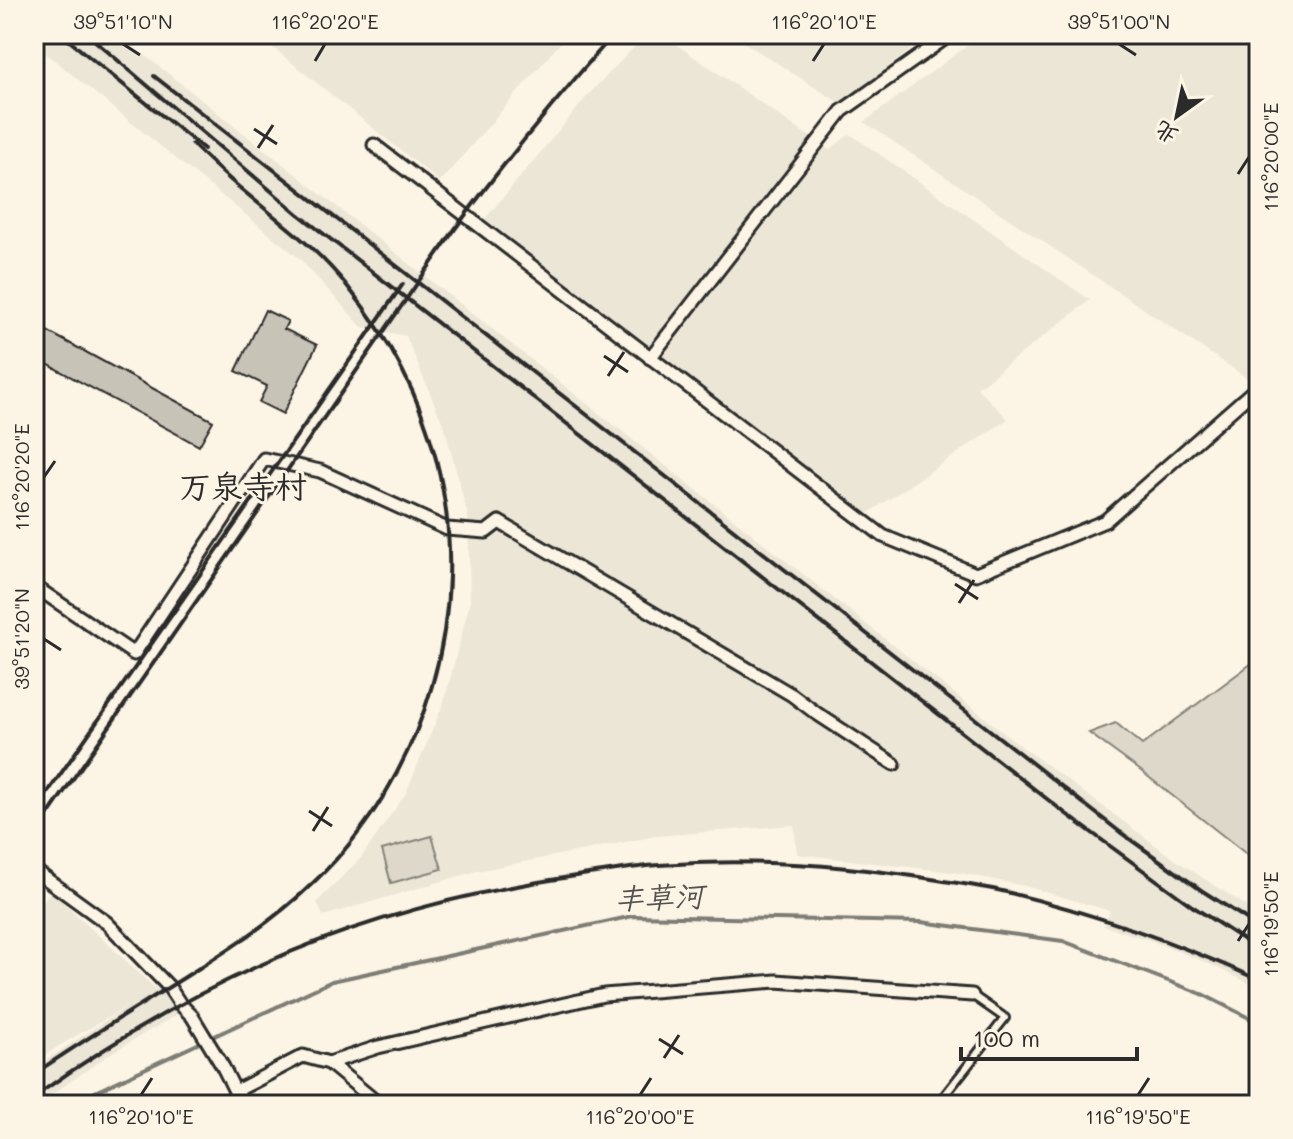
<svg xmlns="http://www.w3.org/2000/svg" width="1293" height="1139" viewBox="0 0 1293 1139" font-family="Mali,'LXGW WenKai TC',sans-serif">
	<style>
		.built { fill: #ece6d7 }
		.green { fill: #ded8ca; stroke: #84827a; stroke-width: 2 }
		.lines { fill: none; stroke-linecap: round; stroke-linejoin: round }
		.stream { stroke: #7d7b74; stroke-width: 4 }
		.building { fill: #c8c3b7; stroke: #2b2b2b; stroke-width: 2 }
		.service-casing { stroke: #2b2b2b; stroke-width: 12 }
		.minor-casing { stroke: #2b2b2b; stroke-width: 17 }
		.tertiary-casing { stroke: #2b2b2b; stroke-width: 20 }
		.service { stroke: #fcf5e5; stroke-width: 6 }
		.minor { stroke: #fcf5e5; stroke-width: 11 }
		.tertiary { stroke: #fcf5e5; stroke-width: 14 }
		.rail { stroke: #2b2b2b; stroke-width: 4 }
		.ticks { fill: none; stroke: #2b2b2b; stroke-width: 3 }
		.labels { text-anchor: middle; stroke-width: 6; stroke-linejoin: round; paint-order: stroke }
		.water-label { font-size: 30px; font-style: italic; fill: #545350; stroke: #fcf5e5 }
		.quarter-label { font-size: 32px; fill: #2b2b2b; stroke: #fcf5e5 }
		.neatline { fill: none; stroke: #2b2b2b; stroke-width: 3 }
		.ticks-label { font-size: 20px; text-anchor: middle; fill: #2b2b2b }
	</style>
	<rect width="100%" height="100%" fill="#fcf5e5"/>
	<filter id="ink" filterUnits="userSpaceOnUse"><feTurbulence type="fractalNoise" baseFrequency=".0125" numOctaves="2"/><feDisplacementMap in="SourceGraphic" scale="16" xChannelSelector="R" yChannelSelector="G"/><feConvolveMatrix kernelMatrix="1 2 1 2 8 2 1 2 1" color-interpolation-filters="sRGB"/></filter>
	<g filter="url(#ink)">
		<g class="built">
			<path d="M48 34H118L1021 746 1177 861 1259 914V988L1207 963 1152 941 1104 926 1110 911 1025 886 960 873 797 854 794 825 656 836 477 871 323 916 317 902 361 858 406 793 444 702 470 602 468 516 445 429 406 336 362 327 299 258 39 48Z"/>
			<path d="M256 34H568L440 182Z"/>
			<path d="M647 34H661L829 150 850 134 1090 300 977 388 1008 419 864 516 485 219 590 93Z"/>
			<path d="M731 34H931L841 104Z"/>
			<path d="M983 34H1259V386L864 122Z"/>
			<path d="M51 891 156 989 159 987 178 1014 111 1053 37 1105H34V1068L129 1005 57 1047 34 1064V914Z"/>
		</g>
		<g class="green">
			<path d="M1259 658V864L1141 771 1089 733 1116 723 1142 745Z"/>
			<path d="M432 836 442 869 391 883 382 850Z"/>
		</g>
		<g class="lines">
			<path class="stream" d="M79 1105 95 1092 332 981 633 916 921 922 1063 941 1202 994 1259 1023"/>
		</g>
		<g class="building">
			<path d="M265 310 288 321 284 329 317 345 283 414 259 402 267 386 236 371Z"/>
			<path d="M34 324 213 421 199 446 34 357Z"/>
		</g>
		<g class="lines">
			<g class="service-casing">
				<path id="service" d="M937 1105 1005 1018 972 995"/>
			</g>
			<g class="minor-casing">
				<g id="minor">
					<path d="M374 145 883 536 976 574 1105 521 1259 386"/>
					<path d="M650 358 842 111 951 34"/>
					<path d="M34 586 134 654 264 459 320 471 447 529 486 532 499 522 792 695 816 713 894 764"/>
					<path d="M34 870 107 923 169 987 180 1004 192 1016 223 1067 242 1105"/>
					<path d="M329 1063 380 1105"/>
					<path d="M236 1091 303 1056 329 1063 378 1047 604 995 776 981 972 995"/>
				</g>
			</g>
			<g class="tertiary-casing">
				<path id="tertiary" d="M34 36 36 34"/>
			</g>
			<use href="#service" class="service"/>
			<use href="#minor" class="minor"/>
			<use href="#tertiary" class="tertiary"/>
			<g class="rail">
				<path d="M61 34 141 99"/>
				<path d="M87 34 297 213 1065 813 1192 906 1259 950"/>
				<path d="M154 76 1120 832 1201 890 1259 927"/>
				<path d="M135 94 204 149"/>
				<path d="M34 812 403 284"/>
				<path d="M34 835 455 229C505 161 558 97 614 34"/>
				<path d="M34 1074C81 1042 129 1012 177 982 225 952 273 922 314 882 426 776 475 609 436 459 420 396 389 338 348 287 317 248 284 225 246 193 227 178 210 161 192 144"/>
				<path d="M34 1097C105 1046 178 1002 258 966 359 920 466 892 576 876 603 872 631 867 659 865 754 858 850 865 944 881 963 884 983 887 1002 891 1090 912 1176 942 1259 980"/>
			</g>
		</g>
	</g>
	<path class="ticks" d="M123 44 140 55M1119 44 1136 55M315 61 325 44M813 61 824 44M254 129 277 144M258 148 273 125M1238 174 1249 157M604 356 628 372M608 376 624 352M44 477 55 461M955 584 978 599M959 603 974 580M44 639 61 650M309 811 332 826M313 831 328 807M1238 941 1249 924M659 1039 683 1054M664 1058 679 1035M141 1095 152 1078M640 1095 651 1078M1138 1095 1149 1078"/>
	<g class="labels">
		<g class="water-label">
			<text transform="translate(659 898) rotate(-2)" y="10">丰草河</text>
		</g>
		<g class="quarter-label">
			<text x="243" y="498">万泉寺村</text>
		</g>
	</g>
	<rect width="1293" height="1139" fill="none" stroke="#fcf5e5" stroke-width="88"/>
	<g transform="translate(1177 116) rotate(213)" stroke="#fcf5e5" stroke-width="6" paint-order="stroke">
	<path d="M0-6L14 30L0 20L-14 30Z" fill="#2b2b2b"/>
	<text y="-12" font-size="22" font-weight="bold" text-anchor="middle" fill="#2b2b2b">北</text>
	</g>
	<path d="M961 1047v12h176v-12" fill="none" stroke="#2b2b2b" stroke-width="4"/>
	<text x="973" y="1047" font-size="24" fill="#2b2b2b" stroke="#fcf5e5" stroke-width="6" paint-order="stroke">100 m</text>
	<rect x="44" y="44" width="1205" height="1051" class="neatline"/>
	<g class="ticks-label">
		<text x="123" y="29">39°51'10"N</text>
		<text x="325" y="29">116°20'20"E</text>
		<text x="824" y="29">116°20'10"E</text>
		<text x="1119" y="29">39°51'00"N</text>
		<text transform="translate(1271 157) rotate(-90)" y="7">116°20'00"E</text>
		<text transform="translate(22 477) rotate(-90)" y="7">116°20'20"E</text>
		<text transform="translate(22 639) rotate(-90)" y="7">39°51'20"N</text>
		<text transform="translate(1271 924) rotate(-90)" y="7">116°19'50"E</text>
		<text x="141" y="1124">116°20'10"E</text>
		<text x="640" y="1124">116°20'00"E</text>
		<text x="1138" y="1124">116°19'50"E</text>
	</g>
</svg>
